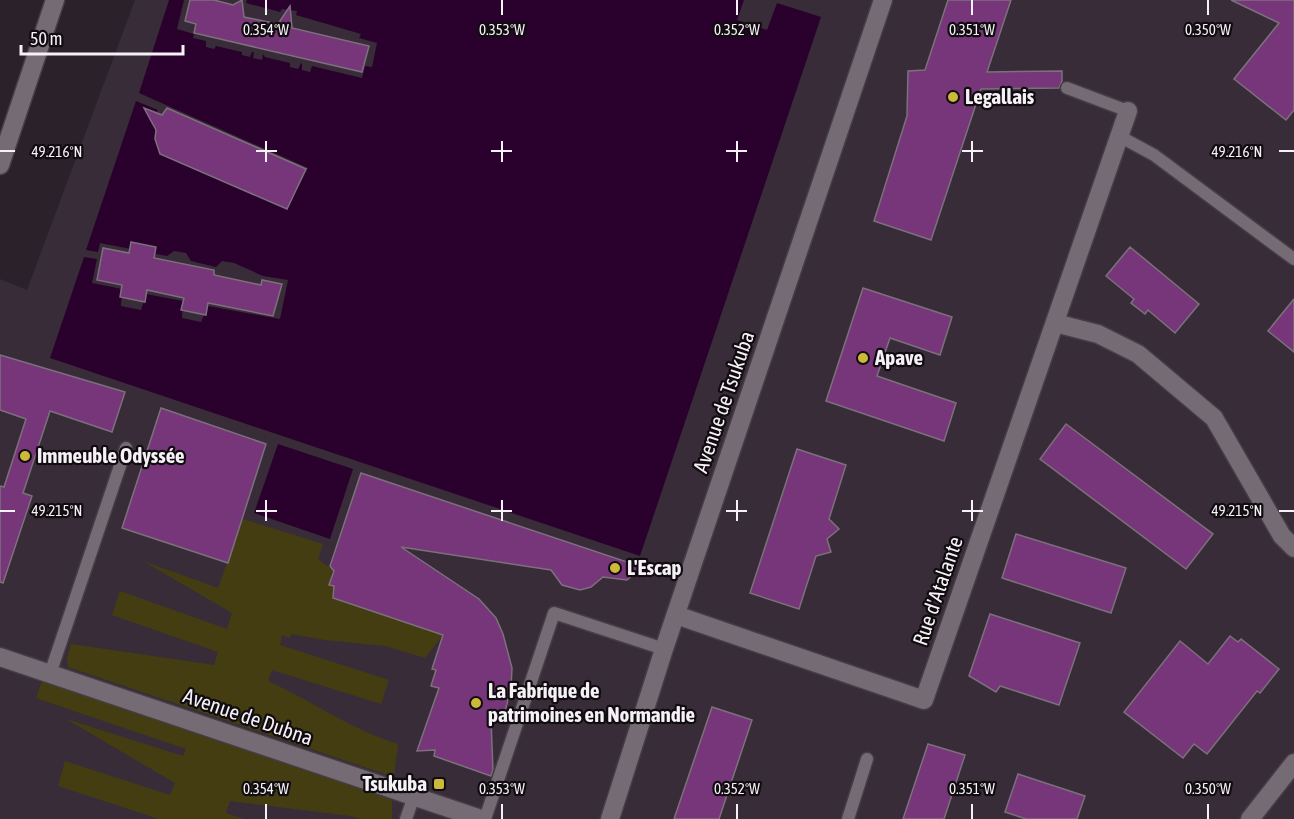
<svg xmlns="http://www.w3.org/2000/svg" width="1294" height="819" viewBox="0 0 1294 819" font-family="'Asap Condensed',sans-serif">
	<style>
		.built { fill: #392c39 }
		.green { fill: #443d11 }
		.water { fill: #2a002d }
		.building { fill: #763679; stroke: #7b717b; stroke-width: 1.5 }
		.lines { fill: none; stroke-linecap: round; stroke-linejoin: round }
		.lane-casing { stroke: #443e44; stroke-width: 15 }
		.street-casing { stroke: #443e44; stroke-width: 21 }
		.secondary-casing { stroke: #443e44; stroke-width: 21 }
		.lane { stroke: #756b75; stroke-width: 12 }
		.street { stroke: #756b75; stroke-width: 18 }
		.secondary { stroke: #756b75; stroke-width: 18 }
		.ticks { fill: none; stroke: #f6f1f6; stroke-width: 2 }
		.poi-dot { fill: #ccb939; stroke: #100c10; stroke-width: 2 }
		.labels { text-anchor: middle; stroke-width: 4.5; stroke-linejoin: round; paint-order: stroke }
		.poi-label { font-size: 21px; font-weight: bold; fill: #f6f1f6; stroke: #100c10; text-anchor: start }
		.street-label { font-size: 21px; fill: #f6f1f6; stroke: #100c10 }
		.ticks-label { font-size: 15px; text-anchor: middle; fill: #f6f1f6; stroke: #100c10; stroke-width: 4.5; stroke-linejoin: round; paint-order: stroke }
	</style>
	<rect width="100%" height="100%" fill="#2a212a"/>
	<path class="built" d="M135 0H1294V819H0V279L27 290Z"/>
	<g class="green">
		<path d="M243 519 323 544 318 559 334 571 329 584 334 586V598L443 635 425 658 385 646 325 640 291 634 290 638 282 635 280 645 389 680 381 704 272 670 268 681C312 701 352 730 398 744L394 777 68 667 67 657 71 644 214 665 218 652 112 615 120 591 227 629 232 613 143 561 218 588Z"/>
		<path d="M42 681 392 800V819H360L351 816 230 801 226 813 244 819H159L58 786 65 761 170 795 175 783 66 719 183 756 186 749 36 698Z"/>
	</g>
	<g class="water">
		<path d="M169 0H184L177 29 194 34 193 38 206 41V47L214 49 216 46 242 52V55L250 57 252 52H254L253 58 262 60 263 54 265 57 290 63V67L298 69 301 63 302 64V70L310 72 312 66 362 78 365 66 372 67 377 43 359 38 361 34 296 15 297 11 282 9 280 12 246 3 247 0H744L737 20 767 30 777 3 821 17 640 556 50 358 84 257 97 259 92 283 122 289 121 306 141 310 146 294 183 301 182 318 201 322 208 306 280 319 288 280 263 276 234 263 222 261 216 267 191 261 186 253 174 251 167 256 100 243 98 252 86 250 136 101 158 110 156 113 155 139 161 154 287 209 308 168 139 93Z"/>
		<path d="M278 444 353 469 330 539 254 513Z"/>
	</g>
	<g class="building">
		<path d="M190 0H214L233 5 242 0 244 17 278 24 290 6 292 28 369 46 362 72 194 33 196 24 185 21Z"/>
		<path d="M948 0H1011L987 72 1062 71V81L1059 88 981 89 931 240 874 221 907 116 908 71 925 70Z"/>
		<path d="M1231 0H1294V110L1286 120 1234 79 1279 23Z"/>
		<path d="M144 108 162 115 167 108 306 169 287 209 160 154 155 139 156 130Z"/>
		<path d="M131 242 156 247 154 258 214 270V275L261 285 262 280 282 284 273 316 208 303 206 315 181 310 184 298 147 290 145 302 120 297 122 285 97 280 103 248 129 253Z"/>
		<path d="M1130 247 1199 304 1175 333 1148 310 1145 314 1131 303 1134 299 1106 276Z"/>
		<path d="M863 288 952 317 940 355 890 338 877 376 956 403 944 441 826 401Z"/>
		<path d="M1294 299V352L1268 331Z"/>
		<path d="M0 355 125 392 112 432 50 411 23 493 32 496 3 583 0 582V486L4 487 26 419 0 410Z"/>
		<path d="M161 408 266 444 228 563 122 528Z"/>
		<path d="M1066 424 1213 534 1186 569 1040 459Z"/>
		<path d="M797 449 846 465 829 519 839 529 827 539 831 552 816 556 799 609 750 593Z"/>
		<path d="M361 473 642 567 627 580 603 577 591 587 580 590 562 585 551 570 401 547 479 599 496 618 503 634 512 668 511 687 503 720H491L493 770 491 776 434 756 435 750 417 751 439 688 431 686 436 670 432 669 443 635 333 598 334 586 329 585 334 571 330 566Z"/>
		<path d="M1016 534 1126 568 1111 613 1002 578Z"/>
		<path d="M990 614 1080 643 1059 705 1000 686 996 692 969 676Z"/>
		<path d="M1230 636 1238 642 1241 639 1279 669 1260 693 1257 691 1207 754 1194 744 1183 758 1124 712 1180 641 1208 664Z"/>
		<path d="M712 707 752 720 719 819H674Z"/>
		<path d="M928 744 965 755 944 819H903Z"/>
		<path d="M1018 774 1085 796 1077 819H1026L1005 812Z"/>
	</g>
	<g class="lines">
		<g class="lane-casing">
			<g id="lane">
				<path d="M1067 88 1128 111"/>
				<path d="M1119 136 1154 155 1294 259"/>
				<path d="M50 674 126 448"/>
				<path d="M406 819 414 796"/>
				<path d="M485 819 554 613 664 649"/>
				<path d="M848 819 867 759"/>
			</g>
		</g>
		<g class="street-casing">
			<g id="street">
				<path d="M1055 323 1098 334 1138 354 1214 418 1282 536 1294 548"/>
				<path d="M676 615 924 700 1128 111"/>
				<path d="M0 657 481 819"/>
				<path d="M1250 819 1294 763"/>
			</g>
		</g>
		<g class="secondary-casing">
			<g id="secondary">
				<path d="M0 165 55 0"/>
				<path d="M610 819 664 649 883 0"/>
			</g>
		</g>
		<use href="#lane" class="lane"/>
		<use href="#street" class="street"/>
		<use href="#secondary" class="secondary"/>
	</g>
	<path class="ticks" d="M266 0V15M502 0V15M737 0V15M972 0V15M1208 0V15M266 141V162M502 141V162M737 141V162M972 141V162M0 151H15M256 151H277M491 151H512M726 151H747M962 151H983M1279 151H1294M266 500V521M502 500V521M737 500V521M972 500V521M0 511H15M256 511H277M491 511H512M726 511H747M962 511H983M1279 511H1294M266 804V819M502 804V819M737 804V819M972 804V819M1208 804V819"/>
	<g class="poi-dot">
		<circle cx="953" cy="97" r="6"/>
		<circle cx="863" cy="358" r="6"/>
		<circle cx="25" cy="456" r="6"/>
		<circle cx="615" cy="568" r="6"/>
		<circle cx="476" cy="703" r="6"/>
		<rect x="433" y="778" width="12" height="12" rx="3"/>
	</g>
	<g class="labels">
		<g class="poi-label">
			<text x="965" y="104">Legallais</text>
			<text x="875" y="365">Apave</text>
			<text x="37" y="463">Immeuble Odyssée</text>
			<text x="627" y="575">L'Escap</text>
			<text x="488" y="698">La Fabrique de<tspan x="488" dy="24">patrimoines en Normandie</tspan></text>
			<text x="427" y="791" text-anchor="end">Tsukuba</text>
		</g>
		<g class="street-label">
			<text transform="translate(724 402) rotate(-71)" y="7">Avenue de Tsukuba</text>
			<text transform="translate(938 591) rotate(-71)" y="7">Rue d'Atalante</text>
			<text transform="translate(248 717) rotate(19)" y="7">Avenue de Dubna</text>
		</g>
	</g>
	<g class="ticks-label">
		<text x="266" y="35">0.354°W</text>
		<text x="502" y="35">0.353°W</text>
		<text x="737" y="35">0.352°W</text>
		<text x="972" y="35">0.351°W</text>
		<text x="1208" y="35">0.350°W</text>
		<text x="57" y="157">49.216°N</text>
		<text x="1237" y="157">49.216°N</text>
		<text x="57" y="516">49.215°N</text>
		<text x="1237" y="516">49.215°N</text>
		<text x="266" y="794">0.354°W</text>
		<text x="502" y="794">0.353°W</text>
		<text x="737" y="794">0.352°W</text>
		<text x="972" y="794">0.351°W</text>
		<text x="1208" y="794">0.350°W</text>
	</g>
	<path d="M21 45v9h162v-9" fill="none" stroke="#f6f1f6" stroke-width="3"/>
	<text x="30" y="45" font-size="18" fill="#f6f1f6" stroke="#100c10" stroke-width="4.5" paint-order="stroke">50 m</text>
</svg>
